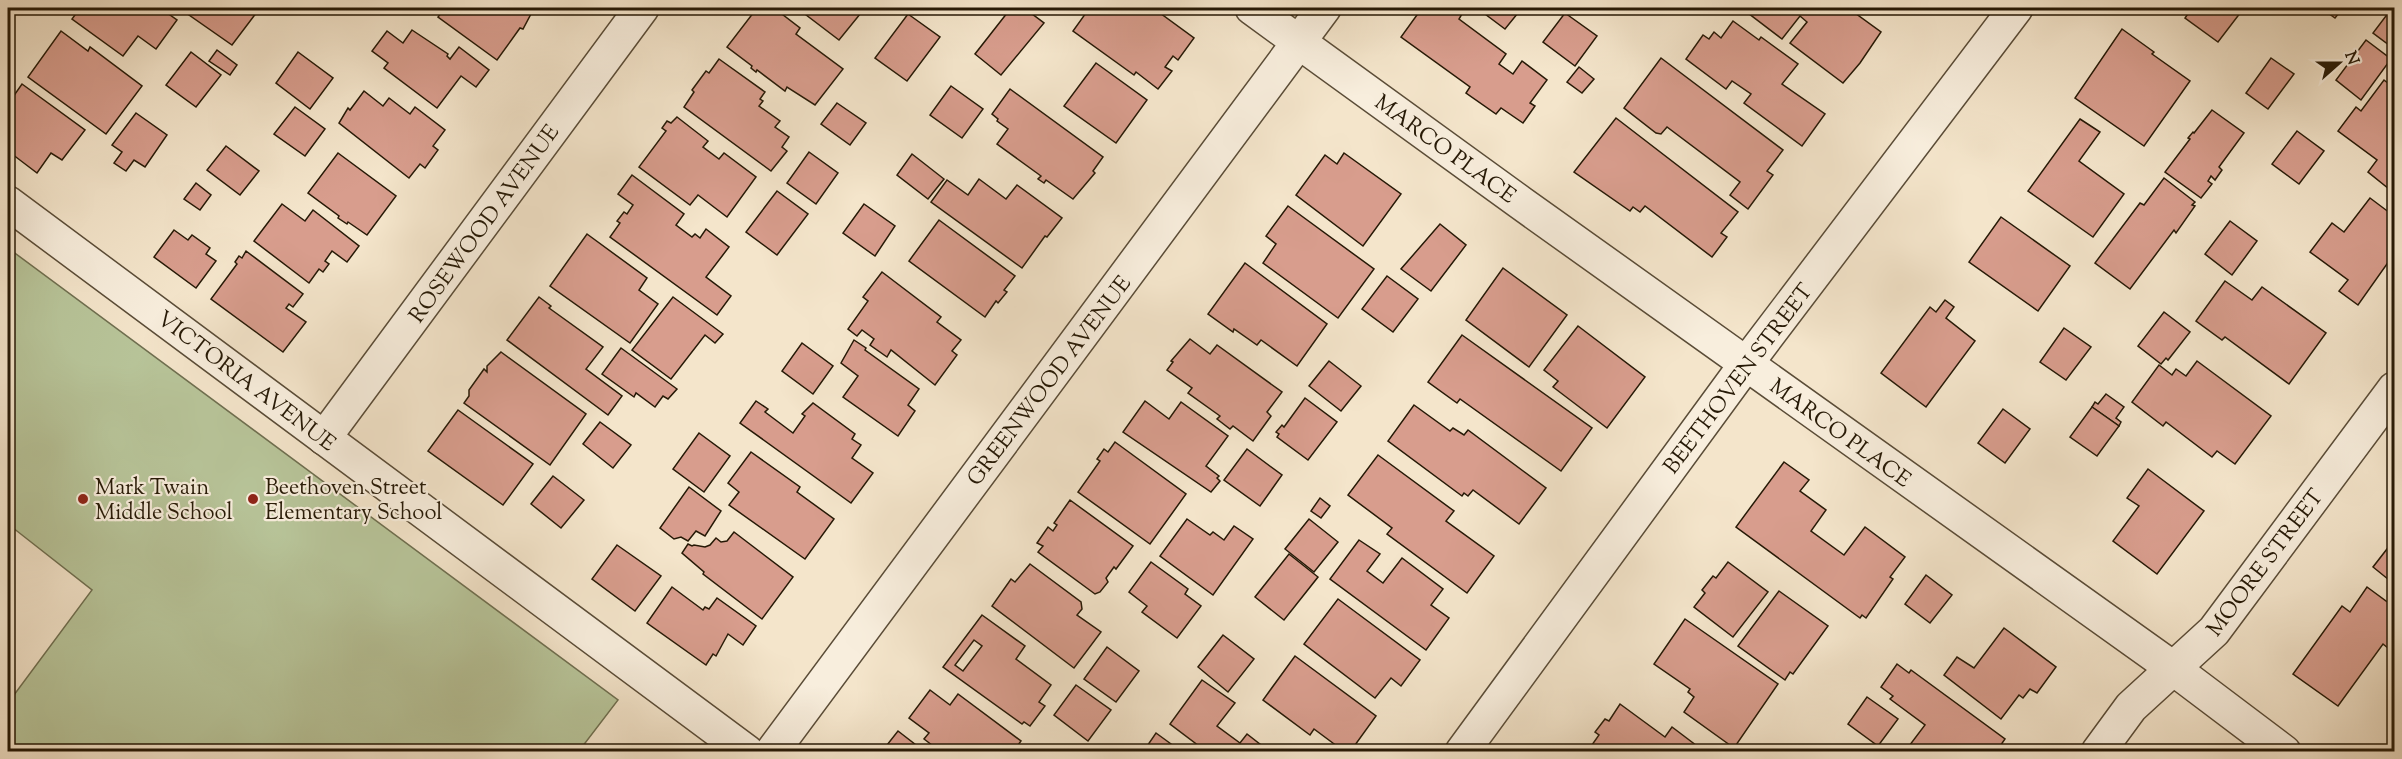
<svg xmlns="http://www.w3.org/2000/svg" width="2402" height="759" viewBox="0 0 2402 759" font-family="'Sorts Mill Goudy',serif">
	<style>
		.green { fill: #b8c59a; stroke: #6f6f50; stroke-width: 1.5 }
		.building { fill: #d89d8d; stroke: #261906; stroke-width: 1.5; fill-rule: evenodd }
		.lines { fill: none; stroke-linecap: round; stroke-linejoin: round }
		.minor-casing { stroke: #5a4c37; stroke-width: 36 }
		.tertiary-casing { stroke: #5a4c37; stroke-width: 36 }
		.minor { stroke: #f8eedd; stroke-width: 33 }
		.tertiary { stroke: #f8eedd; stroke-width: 33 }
		.poi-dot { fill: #8f2418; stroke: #f8eedd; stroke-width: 2 }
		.labels { text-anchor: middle; stroke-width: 4.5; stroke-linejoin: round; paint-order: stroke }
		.street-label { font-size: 22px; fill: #261906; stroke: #f8eedd }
		.poi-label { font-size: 22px; fill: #261906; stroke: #f8eedd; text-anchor: start }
	</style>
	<rect width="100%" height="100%" fill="#f4e5cb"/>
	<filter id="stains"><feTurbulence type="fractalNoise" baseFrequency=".00333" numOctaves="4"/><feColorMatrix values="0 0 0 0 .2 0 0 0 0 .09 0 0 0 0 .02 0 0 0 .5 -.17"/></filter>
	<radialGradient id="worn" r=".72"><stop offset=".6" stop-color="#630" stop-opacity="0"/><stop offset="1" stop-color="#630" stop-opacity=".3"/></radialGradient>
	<path class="green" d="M8 248 618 700 579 751H8V703L92 590 8 524Z"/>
	<g class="building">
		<path d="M80 8H160L177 20 156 49 138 36 123 56 72 19Z"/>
		<path d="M179 8H260L232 45Z"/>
		<path d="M445 8H526L532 12 523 29 520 28 497 60 438 17Z"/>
		<path d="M757 8H774L800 28 796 34 843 69 815 105 787 87 785 91 757 70 756 72 751 68 752 66 727 47Z"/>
		<path d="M797 8H865L839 40Z"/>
		<path d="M1011 8H1024L1044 23 1001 75 975 54Z"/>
		<path d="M1079 8H1153L1194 38 1178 60 1173 56 1165 67 1172 71 1158 89 1136 72 1134 75 1073 31 1086 13Z"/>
		<path d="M1422 8H1454L1462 14 1459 19 1506 54 1499 64 1513 74 1522 61 1547 80 1530 103 1535 106 1523 123 1501 108 1496 114 1466 93 1470 87 1401 37Z"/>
		<path d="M1477 8H1522L1505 29Z"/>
		<path d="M1752 8H1848L1881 32 1860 63 1843 83 1790 43 1807 22 1800 16 1782 39 1748 13Z"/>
		<path d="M2192 8H2244L2218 42 2185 18Z"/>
		<path d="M2321 8H2343L2335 18Z"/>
		<path d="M2392 8H2394L2393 48 2373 33Z"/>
		<path d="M1565 13 1597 36 1575 66 1543 42Z"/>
		<path d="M908 14 940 37 907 81 875 58Z"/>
		<path d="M1733 21 1759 40 1761 37 1798 64 1782 84 1825 114 1802 146 1744 103 1751 94 1732 81 1726 89 1686 59 1703 35 1709 39 1714 32 1721 38Z"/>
		<path d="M2122 29 2154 52 2152 54 2190 81 2144 146 2075 98Z"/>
		<path d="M412 30 448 54 447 56 450 59 459 47 489 70 476 87 461 76 437 108 384 68 388 63 372 51 387 31 403 43Z"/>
		<path d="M61 31 88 51 90 47 142 86 106 134 28 77Z"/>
		<path d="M2366 40 2391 59 2361 100 2336 80Z"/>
		<path d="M217 50 237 65 230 75 209 61Z"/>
		<path d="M191 52 221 75 196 107 166 85Z"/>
		<path d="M298 52 333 78 310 109 276 83Z"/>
		<path d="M1661 58 1783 150 1767 171 1773 175 1748 209 1730 195 1740 182 1667 127 1661 134 1656 133 1624 108Z"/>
		<path d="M2271 58 2294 74 2268 109 2246 93Z"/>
		<path d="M719 59 765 92 760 99 763 101 759 106 780 121 775 127 789 137 782 147 787 151 771 171 684 107 694 92 692 90 706 71 709 73Z"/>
		<path d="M1096 63 1147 100 1116 143 1064 106Z"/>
		<path d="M1579 67 1594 79 1582 93 1567 82Z"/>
		<path d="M2384 80 2394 88V193L2368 172 2377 160 2338 131 2356 107 2361 111Z"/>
		<path d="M22 84 85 130 62 160 51 153 37 173 8 151V104Z"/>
		<path d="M951 86 983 109 962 138 930 115Z"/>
		<path d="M1010 89 1103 157 1093 171 1095 173 1073 199 1046 180 1044 183 1038 179 1041 176 997 144 1008 129 997 121 998 119 992 114Z"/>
		<path d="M364 91 383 106 389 98 410 114 415 107 445 130 433 146 438 150 425 168 420 164 409 178 339 123 348 108 350 110Z"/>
		<path d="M837 103 866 123 850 145 821 124Z"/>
		<path d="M295 107 325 129 305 156 274 134Z"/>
		<path d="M2212 110 2244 133 2219 167 2222 170 2215 180 2211 176 2208 181 2212 184 2201 198 2165 172 2190 139 2188 138 2193 132 2194 133Z"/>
		<path d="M136 113 167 135 145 167 134 160 126 171 114 163 122 152 112 145Z"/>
		<path d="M677 117 708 141 703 147 719 159 724 153 756 177 727 217 698 195 690 205 639 167 666 131 662 128 667 121 671 123Z"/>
		<path d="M1616 118 1738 212 1721 233 1727 237 1712 257 1645 206 1640 212 1633 207 1630 211 1574 172Z"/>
		<path d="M2080 119 2100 132 2079 161 2124 194 2093 237 2028 191Z"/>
		<path d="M2297 131 2324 151 2299 184 2272 164Z"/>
		<path d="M226 146 259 171 240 195 207 170Z"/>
		<path d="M809 152 838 173 816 204 787 183Z"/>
		<path d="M338 153 396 196 367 235 348 222 347 224 338 218 339 216 308 193Z"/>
		<path d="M1344 153 1401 194 1363 246 1296 195 1325 155 1337 164Z"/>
		<path d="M912 154 944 179 928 199 897 175Z"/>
		<path d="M632 175 684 214 676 225 692 237 695 234 700 238 706 229 729 247 706 277 731 296 717 315 610 237 620 223 617 221 624 212 627 214 633 205 618 194Z"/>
		<path d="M2164 178 2195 202 2192 205 2195 206 2176 233 2174 230 2130 289 2095 263 2140 203 2144 205Z"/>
		<path d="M979 179 1006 199 1017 185 1062 218 1047 237 1045 236 1022 268 931 202 947 180 968 195Z"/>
		<path d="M196 183 211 195 200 210 184 199Z"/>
		<path d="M777 191 808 214 777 255 746 232Z"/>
		<path d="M2370 198 2394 216V254L2358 305 2339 291 2348 280 2310 252 2332 223 2344 232Z"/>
		<path d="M282 204 305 221 313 210 359 246 347 262 332 251 325 261 329 264 323 272 319 269 309 283 254 241Z"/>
		<path d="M864 204 895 226 875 256 843 233Z"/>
		<path d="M1288 206 1374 269 1338 318 1263 263 1276 244 1266 236Z"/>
		<path d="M2001 217 2070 266 2038 311 1969 262Z"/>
		<path d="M939 220 1015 276 1004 290 1007 292 998 303 996 301 985 317 909 261Z"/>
		<path d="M2230 221 2257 241 2232 275 2205 254Z"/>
		<path d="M1440 224 1466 245 1431 291 1401 269Z"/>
		<path d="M174 230 188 240 192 235 210 248 206 254 216 261 196 288 154 257Z"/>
		<path d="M587 234 647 278 639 290 658 304 630 343 550 286Z"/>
		<path d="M246 251 303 294 293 307 289 304 286 308 306 322 283 352 211 299 237 264 235 262 239 256 242 258Z"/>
		<path d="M1245 263 1327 324 1297 366 1261 340 1257 345 1234 329 1233 332 1208 314Z"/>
		<path d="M1503 268 1567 315 1529 367 1466 320Z"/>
		<path d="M882 272 941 317 937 322 961 340 952 351 957 355 935 385 891 350 887 357 870 345 874 339 862 330 857 336 848 329 868 301 863 297Z"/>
		<path d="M1387 276 1418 299 1393 332 1362 309Z"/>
		<path d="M2225 281 2252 300 2262 287 2326 333 2289 384 2225 337 2222 340 2196 321Z"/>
		<path d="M539 297 551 306 549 308 603 347 586 369 622 396 608 415 507 340Z"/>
		<path d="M673 297 723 334 715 343 705 335 671 379 632 350Z"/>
		<path d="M1945 300 1954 307 1946 318 1975 341 1926 407 1881 373 1930 307 1936 312Z"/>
		<path d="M2164 312 2190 332 2168 360 2166 358 2161 364 2138 346Z"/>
		<path d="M1578 326 1645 377 1607 428 1553 387 1558 381 1544 370Z"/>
		<path d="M2064 328 2091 347 2066 380 2040 362Z"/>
		<path d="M1462 335 1592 428 1561 471 1460 399 1457 403 1428 382Z"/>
		<path d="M1190 339 1210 354 1217 345 1282 392 1267 412 1271 416 1253 441 1233 426 1230 429 1217 419 1220 416 1188 393 1192 388 1167 370 1173 362 1171 361Z"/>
		<path d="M854 340 866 348 865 350 919 389 908 405 915 411 898 436 843 397 858 376 841 363Z"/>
		<path d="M802 343 833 366 813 394 782 371Z"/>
		<path d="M621 348 677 389 668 399 663 396 655 407 636 393 634 397 602 374Z"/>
		<path d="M501 352 586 414 550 465 464 403 469 396V390L484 369 487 372V366Z"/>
		<path d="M1329 361 1361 386 1341 411 1309 386Z"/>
		<path d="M2197 361 2271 416 2235 464 2217 451 2212 457 2166 422 2163 426 2132 402 2159 365 2172 375 2176 369 2186 376Z"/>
		<path d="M2106 394 2124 407 2116 418 2121 422 2119 426 2092 407 2095 402 2098 404Z"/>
		<path d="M1305 398 1337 422 1308 460 1277 437 1279 434 1276 432 1282 425 1284 427Z"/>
		<path d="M756 401 768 409 765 412 793 433 805 416 802 414 813 403 855 434 852 439 861 445 852 458 873 473 851 503 740 423Z"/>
		<path d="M1145 401 1169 419 1181 402 1228 436 1206 466 1219 476 1217 478 1220 481 1211 492 1123 432Z"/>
		<path d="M1414 405 1450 431 1453 428 1464 435 1468 430 1546 488 1519 524 1473 490 1468 496 1464 493 1462 496 1388 441Z"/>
		<path d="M2092 407 2119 426 2097 456 2070 437Z"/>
		<path d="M2003 409 2030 429 2005 463 1978 443Z"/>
		<path d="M458 410 533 464 503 505 428 451Z"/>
		<path d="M600 422 631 445 613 468 583 444Z"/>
		<path d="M699 433 730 456 704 492 673 469Z"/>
		<path d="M1115 442 1186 494 1150 544 1078 492 1100 461 1097 459 1104 449 1108 452Z"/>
		<path d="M1247 449 1282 475 1260 506 1224 480Z"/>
		<path d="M751 452 800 487 797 492 834 519 805 559 729 505 739 492 728 483Z"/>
		<path d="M1378 455 1454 511 1446 521 1494 556 1467 593 1387 534 1392 528 1348 495Z"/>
		<path d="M1784 462 1809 480 1800 491 1826 510 1811 531 1844 555 1865 527 1905 557 1890 577 1893 579 1866 618 1862 615 1860 618 1736 527Z"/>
		<path d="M2148 469 2204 511 2157 574 2113 541 2139 506 2127 498Z"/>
		<path d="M553 476 584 500 561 528 531 504Z"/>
		<path d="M689 487 721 511 705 536 696 531 688 541 681 537 674 539 660 528Z"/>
		<path d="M1320 498 1330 506 1321 518 1311 511Z"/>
		<path d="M1070 500 1133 546 1116 569 1114 567 1106 578 1108 582 1100 592 1095 594 1038 552 1043 546 1037 543 1048 527 1053 531 1057 525 1054 523Z"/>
		<path d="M1187 519 1210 535 1213 532 1224 540 1234 526 1253 539 1213 595 1160 556Z"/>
		<path d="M1309 519 1338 542 1314 572 1285 549Z"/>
		<path d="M734 532 793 577 762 619 703 574 704 572 682 553 688 544 692 546 694 545 705 547 710 545 716 538 721 542 727 541Z"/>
		<path d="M1359 540 1380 554 1367 571 1383 583 1402 558 1443 589 1431 605 1449 618 1426 650 1330 579Z"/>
		<path d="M2394 540V584L2373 567Z"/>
		<path d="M617 545 661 576 635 611 592 579Z"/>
		<path d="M1289 554 1318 577 1284 620 1255 597Z"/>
		<path d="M1151 562 1188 589 1185 594 1201 606 1177 638 1142 612 1147 606 1129 592Z"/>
		<path d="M1728 562 1768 592 1733 637 1694 607 1705 593 1702 590 1713 576 1716 578Z"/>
		<path d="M1030 564 1081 602 1082 609 1077 615 1101 632 1074 668 992 606 1011 579 1015 582Z"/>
		<path d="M1926 575 1952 595 1930 623 1905 604Z"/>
		<path d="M672 587 703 610 705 607 709 609 717 598 756 626 743 645 728 634 716 656 713 654 706 665 647 623Z"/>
		<path d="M2367 587 2394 607V653L2383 644 2338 706 2293 674 2342 606 2350 612Z"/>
		<path d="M1779 591 1828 626 1793 674 1790 672 1785 680 1738 646Z"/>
		<path d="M1338 599 1420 660 1401 686 1391 678 1375 698 1304 644Z"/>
		<path d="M982 615 1025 646 1016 659 1051 685 1039 702 1045 706 1030 726 1024 722 1022 724 943 667ZM974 640 982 646 963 671 955 665Z"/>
		<path d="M1685 619 1778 684 1734 748 1684 712 1694 697 1688 692 1690 689 1654 664Z"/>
		<path d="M2004 628 2056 667 2037 693 2030 689 2023 698 2019 695 2001 719 1944 675 1957 657 1974 668Z"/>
		<path d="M1223 635 1254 659 1228 692 1198 667Z"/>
		<path d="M1107 647 1139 671 1116 702 1084 679Z"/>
		<path d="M1295 656 1376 716 1350 752H1345L1314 729 1310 735 1263 700Z"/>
		<path d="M1897 664 1909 673 1911 670 2005 739 1996 752H1909L1906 750 1925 725 1890 699 1893 696 1881 687Z"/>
		<path d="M1202 680 1235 703 1217 726 1240 743 1247 734 1270 752H1207L1170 724Z"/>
		<path d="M1076 685 1111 710 1088 741 1054 715Z"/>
		<path d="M930 690 950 705 958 694 1021 741 1013 752H941L924 739 929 733 909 718Z"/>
		<path d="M1867 697 1898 719 1878 746 1848 724Z"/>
		<path d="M1620 704 1665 737 1672 727 1705 752H1587L1599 735 1595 732 1605 719 1609 721Z"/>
		<path d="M898 731 925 752 883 750Z"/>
		<path d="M1156 733 1182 752H1143Z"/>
	</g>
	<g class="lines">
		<g class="minor-casing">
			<g id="minor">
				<path d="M1252 8 1521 203 2174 669 2284 752"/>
				<path d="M8 203 747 752"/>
				<path d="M324 438 642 8"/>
				<path d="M772 752 1324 8"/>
				<path d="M2098 752 2131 707 2214 631 2394 389"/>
			</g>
		</g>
		<g class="tertiary-casing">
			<path id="tertiary" d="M1462 752 1746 364 2016 8"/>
		</g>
		<use href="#minor" class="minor"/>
		<use href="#tertiary" class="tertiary"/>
	</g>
	<g class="poi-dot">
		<circle cx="83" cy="499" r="6"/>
		<circle cx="253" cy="499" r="6"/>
	</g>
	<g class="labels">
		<g class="street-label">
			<text transform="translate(1446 148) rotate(36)" y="8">MARCO PLACE</text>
			<text transform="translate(483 223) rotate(-54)" y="8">ROSEWOOD AVENUE</text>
			<text transform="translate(1737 378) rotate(-53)" y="8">BEETHOVEN STREET</text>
			<text transform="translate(247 380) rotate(37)" y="8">VICTORIA AVENUE</text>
			<text transform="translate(1048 380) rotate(-53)" y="8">GREENWOOD AVENUE</text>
			<text transform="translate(1841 432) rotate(36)" y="8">MARCO PLACE</text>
			<text transform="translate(2264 562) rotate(-53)" y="8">MOORE STREET</text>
		</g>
		<g class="poi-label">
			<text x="95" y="494">Mark Twain<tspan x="95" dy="25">Middle School</tspan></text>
			<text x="265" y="494">Beethoven Street<tspan x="265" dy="25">Elementary School</tspan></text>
		</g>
	</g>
	<rect width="2402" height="759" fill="none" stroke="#f4e5cb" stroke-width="30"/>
	<rect x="9" y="9" width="2384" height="741" fill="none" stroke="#261906" stroke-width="3"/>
	<rect x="15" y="15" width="2372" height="729" fill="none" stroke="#261906" stroke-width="1.5"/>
	<g transform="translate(2339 63) rotate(69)" stroke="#f8eedd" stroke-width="4.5" paint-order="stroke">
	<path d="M0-4.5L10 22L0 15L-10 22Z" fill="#261906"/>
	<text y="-9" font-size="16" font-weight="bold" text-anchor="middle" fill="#261906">N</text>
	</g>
	<rect width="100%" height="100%" filter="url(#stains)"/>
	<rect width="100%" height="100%" fill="url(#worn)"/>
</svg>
